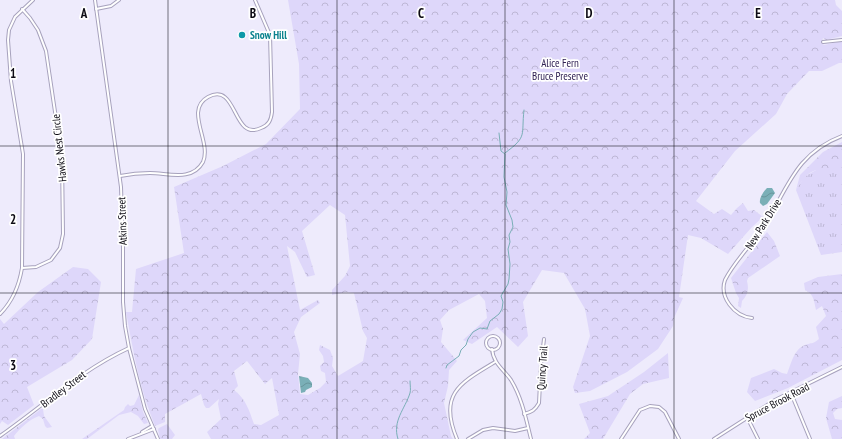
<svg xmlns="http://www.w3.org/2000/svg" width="842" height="439" viewBox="0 0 842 439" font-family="'PT Sans Narrow',sans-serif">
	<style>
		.grass { fill: url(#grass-tufts) }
		.forest { fill: url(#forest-crowns); fill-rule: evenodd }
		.water { fill: url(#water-waves) }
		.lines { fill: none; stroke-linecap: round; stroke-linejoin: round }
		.stream { stroke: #7aafb7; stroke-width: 1 }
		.street-casing { stroke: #a7a2bd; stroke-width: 4 }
		.street { stroke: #fff; stroke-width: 2 }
		.grid { fill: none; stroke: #0d0b14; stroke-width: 1; stroke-opacity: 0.55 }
		.culture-dot { fill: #0f9aa8; stroke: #fff; stroke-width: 1.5 }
		.labels { text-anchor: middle; stroke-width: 3.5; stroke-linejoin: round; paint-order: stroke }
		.culture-label { font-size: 11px; font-weight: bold; fill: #0d838f; stroke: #fff; text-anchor: start }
		.park-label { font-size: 11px; fill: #302153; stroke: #fff }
		.street-label { font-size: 11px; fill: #0d0b14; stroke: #fff }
		.grid-label { font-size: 13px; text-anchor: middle; font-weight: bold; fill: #0d0b14; stroke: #fff; stroke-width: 3.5; stroke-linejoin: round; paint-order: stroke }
	</style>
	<defs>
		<pattern id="grass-tufts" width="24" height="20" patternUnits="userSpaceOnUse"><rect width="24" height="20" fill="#ded7fa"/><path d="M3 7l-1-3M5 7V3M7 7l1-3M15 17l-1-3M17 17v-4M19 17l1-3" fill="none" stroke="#bdb7d5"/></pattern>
		<pattern id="forest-crowns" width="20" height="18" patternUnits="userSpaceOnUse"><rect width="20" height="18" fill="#ded7fa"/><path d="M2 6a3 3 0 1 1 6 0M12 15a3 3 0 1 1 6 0" fill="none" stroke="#bdb7d5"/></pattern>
		<pattern id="water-waves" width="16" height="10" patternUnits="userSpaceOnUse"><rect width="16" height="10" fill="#7aafb7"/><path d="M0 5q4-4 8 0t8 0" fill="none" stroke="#68959c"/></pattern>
	</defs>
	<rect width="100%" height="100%" fill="#eeebfc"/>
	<path class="grass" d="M816 170 842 171V252L821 255 796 190 804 177Z"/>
	<g class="forest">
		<path d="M288 0H835L836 5 842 11V36L826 40 823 38 821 43 824 45 842 41V63H839L822 71H809L787 94 776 114 735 151 696 201 714 214 722 209 731 215 737 208 743 203 748 211 754 210 763 217 752 227 728 254 701 238 688 235 679 297 683 298 674 318 673 326 658 349 627 372 590 391 575 393 573 387 590 336 585 309 564 273 542 270 523 302 528 336 518 347 497 327 472 344 463 340 487 318 485 301 479 294 449 310 440 320 443 329 441 342 457 361 449 370 448 386 444 403 451 436 453 439H211L207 432 221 419 218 404 219 399 209 408H206L204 405 201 394 165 414V422L155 426C140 390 133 351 126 312H132L136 269 184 253 174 187 223 166 266 144 300 109 299 64ZM330 205 345 215 350 266 345 276 332 290V295L346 292 354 293 363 331 367 338 363 361 338 376 332 366 333 358 330 350 320 345 319 350 323 356 324 362 320 366 321 371 325 373 326 382 320 388 308 395 300 394 298 374 300 354 294 332 301 317 320 303 318 300 300 310 287 246 295 252 307 277 315 275 302 231ZM247 361 265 384 272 378 279 415 261 425 254 424C249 410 246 399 234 390L238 386 234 371Z"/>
		<path d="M842 142V171L819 175 816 170C806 173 801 182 796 190L800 175 823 152Z"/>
		<path d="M767 232 774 241 780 256 748 278 747 281C749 289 748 295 742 301L741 308 738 306 739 298 736 293 731 278Z"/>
		<path d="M73 267 88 269 101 282 92 339 72 360 27 387 34 405 8 425 2 421 0 424V319L4 324 38 292Z"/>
		<path d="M842 274V360L788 388 755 401 747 392 751 378 774 369 782 373 787 374C791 364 794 349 805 345 812 342 812 345 819 339L816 327 826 316 822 306 816 310C814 301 814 294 805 290L804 283 818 277Z"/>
		<path d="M668 353 669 378 643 384 630 394 603 439H584L590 433 579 404 608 396 644 372Z"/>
		<path d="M139 395 143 412 148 423 144 424 138 416 131 412 119 415 87 439H82L124 410 125 407 128 404 130 406 134 405Z"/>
		<path d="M842 396V408L837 409 833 413 835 419 842 420V439H832L826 418 829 402Z"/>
		<path d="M41 409H43L44 416 52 427 47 428 45 426 43 419 39 416C30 419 20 428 14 436L15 439H2Z"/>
		<path d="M167 424 175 435 172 439H160L158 430 159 428Z"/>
	</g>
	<g class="water">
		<path d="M767 188H772L775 193 767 204 763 206 760 203C759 198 763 192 767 188Z"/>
		<path d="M299 376 308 378 312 383V387L306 390 305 392 301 393Z"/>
	</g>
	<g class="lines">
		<g class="stream">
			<path d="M505 153C528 136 521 136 524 110"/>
			<path d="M446 368 447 365 459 356 461 350 466 345 468 339 473 332 480 328 487 329 490 321 499 314 502 309 503 302 501 296 508 284 509 279 510 264 508 249 510 242 509 235 513 227 512 220 506 205 507 192 504 177 505 154 501 151 499 133"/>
			<path d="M398 439C392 421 405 409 410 393 411 390 410 385 410 381"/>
		</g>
		<g class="street-casing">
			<g id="street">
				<path d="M95 0 121 187 123 248V302L125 326 129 348 145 409 158 439"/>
				<path d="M96 9 111 6 119 0"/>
				<path d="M823 42 842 40"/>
				<path d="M120 176C130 174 140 173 150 173 168 173 192 182 203 162 212 142 184 110 208 97 238 81 232 142 261 128 269 125 271 120 272 112L270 35 255 0"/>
				<path d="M22 268 36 267 51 260 60 248 63 234 62 159 46 51 38 30 30 18 22 9"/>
				<path d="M0 314C13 301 19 286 22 268L23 154 11 81 8 40 9 30 15 17 33 0"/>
				<path d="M752 318C734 316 719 297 725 280 734 262 750 246 762 230 787 191 794 154 842 136"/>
				<circle cx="493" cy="343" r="7"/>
				<path d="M492 349C493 363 504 370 511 380 522 398 526 419 531 439"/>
				<path d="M791 393 810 439"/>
				<path d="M524 414C532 412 535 410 539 403L541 364 544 339"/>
				<path d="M747 417 758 439"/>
				<path d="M142 432 152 426"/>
				<path d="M0 436C43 406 81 370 129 348"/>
				<path d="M128 439 154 429"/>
				<path d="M457 439C438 394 460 383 495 362"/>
				<path d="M468 439 483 430 493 428 515 431 528 428"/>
				<path d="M621 439 640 410 650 406 659 407 665 412 679 439"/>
				<path d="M714 439 775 400 842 367"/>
			</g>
		</g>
		<use href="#street" class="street"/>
	</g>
	<path class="grid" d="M168 0V439M337 0V439M505 0V439M674 0V439M0 146H842M0 293H842"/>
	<circle class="culture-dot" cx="242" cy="35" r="4"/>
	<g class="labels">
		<g class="culture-label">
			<text x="250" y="39">Snow Hill</text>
		</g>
		<g class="park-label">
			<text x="560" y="67">Alice Fern<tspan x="560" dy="13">Bruce Preserve</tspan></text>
		</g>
		<g class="street-label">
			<text transform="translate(59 148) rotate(-96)" y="4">Hawks Nest Circle</text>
			<text transform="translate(122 221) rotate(-92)" y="4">Atkins Street</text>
			<text transform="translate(763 224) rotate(-58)" y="4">New Park Drive</text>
			<text transform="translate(542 368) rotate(-86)" y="4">Quincy Trail</text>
			<text transform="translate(63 389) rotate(-37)" y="4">Bradley Street</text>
			<text transform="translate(777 402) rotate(-28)" y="4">Spruce Brook Road</text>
		</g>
	</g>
	<g class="grid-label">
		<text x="84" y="18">A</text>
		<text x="253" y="18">B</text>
		<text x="421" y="18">C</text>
		<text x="589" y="18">D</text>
		<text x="758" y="18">E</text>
		<text x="13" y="78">1</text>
		<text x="13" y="224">2</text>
		<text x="13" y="370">3</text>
	</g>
</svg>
